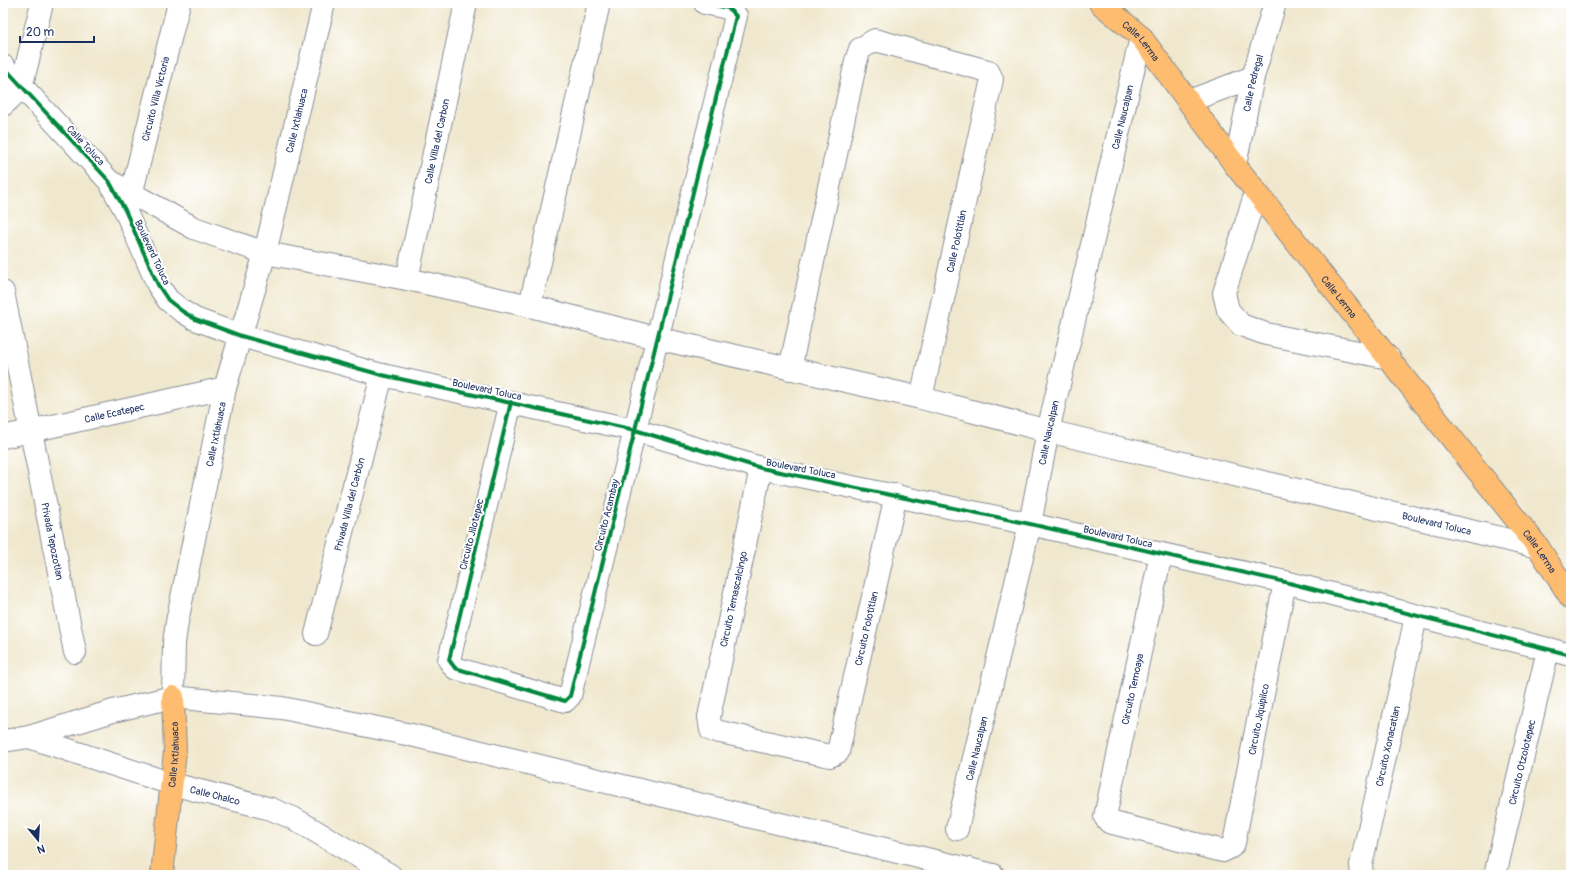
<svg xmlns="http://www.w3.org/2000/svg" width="1574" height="878" viewBox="0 0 1574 878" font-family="Pangolin,sans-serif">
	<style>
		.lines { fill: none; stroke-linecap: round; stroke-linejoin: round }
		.minor-casing { stroke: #868c96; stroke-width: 24 }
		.major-casing { stroke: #868c96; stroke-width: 24 }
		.minor { stroke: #fff; stroke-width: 22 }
		.major { stroke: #febc70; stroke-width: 22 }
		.cycleway-casing { stroke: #fff; stroke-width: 6 }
		.cycleway { stroke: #00873e; stroke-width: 4 }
		.labels { text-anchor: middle; stroke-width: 4; stroke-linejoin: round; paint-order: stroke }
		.street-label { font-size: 10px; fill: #1b2f5e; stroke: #fff }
	</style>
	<rect width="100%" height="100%" fill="#fff"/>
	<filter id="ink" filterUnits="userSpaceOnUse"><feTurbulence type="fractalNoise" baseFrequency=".025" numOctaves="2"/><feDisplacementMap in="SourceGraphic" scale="8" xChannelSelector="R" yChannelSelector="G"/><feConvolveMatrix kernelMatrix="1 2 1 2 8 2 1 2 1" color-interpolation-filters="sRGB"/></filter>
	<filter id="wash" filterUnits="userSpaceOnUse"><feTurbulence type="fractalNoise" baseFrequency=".012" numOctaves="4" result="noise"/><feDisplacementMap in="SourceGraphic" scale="16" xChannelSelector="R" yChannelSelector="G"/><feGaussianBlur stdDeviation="0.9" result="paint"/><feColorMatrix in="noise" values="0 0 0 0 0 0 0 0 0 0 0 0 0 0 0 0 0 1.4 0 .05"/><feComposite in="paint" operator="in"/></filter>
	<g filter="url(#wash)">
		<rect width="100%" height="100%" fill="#f0e8ce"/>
	</g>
	<g filter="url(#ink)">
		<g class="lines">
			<g class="minor-casing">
				<g id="minor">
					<path d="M3 66 109 181 125 210 158 285 168 300 182 311 195 319 241 336 382 375 635 430 761 468 1030 524 1285 582 1571 655"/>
					<path d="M1189 101 1253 77"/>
					<path d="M3 105 21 88 42 3"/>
					<path id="s1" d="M1235 165 1253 77 1275 3"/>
					<path id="s2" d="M111 182 194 228 265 253 407 279 530 306 656 338 921 398 1048 431 1538 547"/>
					<path d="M1256 192 1224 293 1228 310 1241 325 1266 334 1389 358"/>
					<path id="s3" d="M127 207 131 195 179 3"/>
					<path id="s4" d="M407 279 466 3"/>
					<path id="s5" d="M3 292 75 652"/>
					<path d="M530 306 599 3"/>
					<path d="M790 369 856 61 860 49 875 40 988 71 992 79 921 398"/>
					<path d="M511 402 449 660 455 668 565 701 570 696 736 16 728 8 705 3"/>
					<path id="s6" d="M3 437 225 388"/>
					<path id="s7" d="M761 468 709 717 711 730 830 756 838 752 896 495"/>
					<path id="s8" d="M1161 554 1105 817 1109 822 1223 851 1231 847 1234 843 1285 582"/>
					<path id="s9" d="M316 634 382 375"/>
					<path id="s10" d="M173 697 174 643 177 622 225 388 265 253 324 3"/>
					<path id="s11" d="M29 737 172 784 271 809 293 818 390 875"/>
					<path d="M3 741 29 737 113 711 173 697 282 708 411 735 993 875"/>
					<path id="s12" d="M957 829 1030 524 1048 431 1141 37"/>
					<path id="s13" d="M1362 875 1361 865 1416 617"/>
					<path id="s14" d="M1495 875 1548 650"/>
				</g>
			</g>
			<g class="major-casing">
				<g id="major">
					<path id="s15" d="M1100 3 1141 37 1235 165 1538 547 1571 598"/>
					<path id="s16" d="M162 875 175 751 173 697"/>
				</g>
			</g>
			<use href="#minor" class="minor"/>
			<use href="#major" class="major"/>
			<g class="cycleway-casing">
				<g id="cycleway">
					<path d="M3 66 109 181 125 210 158 285 168 300 182 311 195 319 241 336 382 375 635 430 761 468 1030 524 1285 582 1571 655"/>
					<path d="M511 402 449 660 455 668 565 701 570 696 736 16 728 8 705 3"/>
				</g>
			</g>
			<use href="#cycleway" class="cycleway"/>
		</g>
	</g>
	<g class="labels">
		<g class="street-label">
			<text dy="4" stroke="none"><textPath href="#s15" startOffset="56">Calle Lerma</textPath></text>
			<text dy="4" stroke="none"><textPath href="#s1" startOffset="84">Calle Pedregal</textPath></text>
			<text dy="4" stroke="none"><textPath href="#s3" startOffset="112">Circuito Villa Victoria</textPath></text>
			<text dy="4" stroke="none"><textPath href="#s12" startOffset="731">Calle Naucalpan</textPath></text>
			<text dy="4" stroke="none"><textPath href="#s10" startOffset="591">Calle Ixtlahuaca</textPath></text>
			<text dy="4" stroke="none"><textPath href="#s4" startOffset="141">Calle Villa del Carbon</textPath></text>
			<text transform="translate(86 145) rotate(47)" y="4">Calle Toluca</text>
			<text transform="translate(956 241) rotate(-78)" y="4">Calle Polotitlán</text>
			<text transform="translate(153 252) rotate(65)" y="4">Boulevard Toluca</text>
			<text dy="4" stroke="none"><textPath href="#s15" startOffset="380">Calle Lerma</textPath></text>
			<text transform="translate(487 389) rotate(12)" y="4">Boulevard Toluca</text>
			<text dy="4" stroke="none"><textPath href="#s6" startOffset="114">Calle Ecatepec</textPath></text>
			<text dy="4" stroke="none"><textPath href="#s12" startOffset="407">Calle Naucalpan</textPath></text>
			<text dy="4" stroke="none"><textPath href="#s10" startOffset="267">Calle Ixtlahuaca</textPath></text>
			<text transform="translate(801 468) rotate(11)" y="4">Boulevard Toluca</text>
			<text dy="4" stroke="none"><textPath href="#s9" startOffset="134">Privada Villa del Carbón</textPath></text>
			<text transform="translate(606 515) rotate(-76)" y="4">Circuito Acambay</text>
			<text dy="4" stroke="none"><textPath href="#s2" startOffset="1373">Boulevard Toluca</textPath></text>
			<text transform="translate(471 534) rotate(-76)" y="4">Circuito Jilotepec</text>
			<text transform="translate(1118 536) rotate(13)" y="4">Boulevard Toluca</text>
			<text dy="4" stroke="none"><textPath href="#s5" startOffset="254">Privada Tepozotlan</textPath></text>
			<text dy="4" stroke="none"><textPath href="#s15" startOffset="704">Calle Lerma</textPath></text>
			<text transform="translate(733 599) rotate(-78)" y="4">Circuito Temascalcingo</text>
			<text dy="4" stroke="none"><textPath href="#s7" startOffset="525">Circuito Polotitlan</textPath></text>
			<text transform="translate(1132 689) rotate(-78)" y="4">Circuito Temoaya</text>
			<text dy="4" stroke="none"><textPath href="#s8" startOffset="533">Circuito Jiquipilco</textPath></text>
			<text dy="4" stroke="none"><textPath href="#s13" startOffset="132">Circuito Xonacatlan</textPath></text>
			<text dy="4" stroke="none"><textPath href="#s12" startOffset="83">Calle Naucalpan</textPath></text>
			<text dy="4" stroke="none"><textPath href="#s16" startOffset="121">Calle Ixtlahuaca</textPath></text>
			<text dy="4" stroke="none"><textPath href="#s14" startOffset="116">Circuito Otzolotepec</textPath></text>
			<text dy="4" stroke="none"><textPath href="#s11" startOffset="195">Calle Chalco</textPath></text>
		</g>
	</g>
	<rect width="1574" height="878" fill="none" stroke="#fff" stroke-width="16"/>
	<g transform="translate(38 840) rotate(162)" stroke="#ffffff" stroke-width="3" paint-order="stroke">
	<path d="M0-3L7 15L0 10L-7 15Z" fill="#1b2f5e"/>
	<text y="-6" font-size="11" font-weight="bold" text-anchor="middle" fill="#1b2f5e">N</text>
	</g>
	<path d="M20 36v6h74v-6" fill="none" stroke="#1b2f5e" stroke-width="2"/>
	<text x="26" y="36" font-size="12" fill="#1b2f5e" stroke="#ffffff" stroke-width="3" paint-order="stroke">20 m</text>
</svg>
